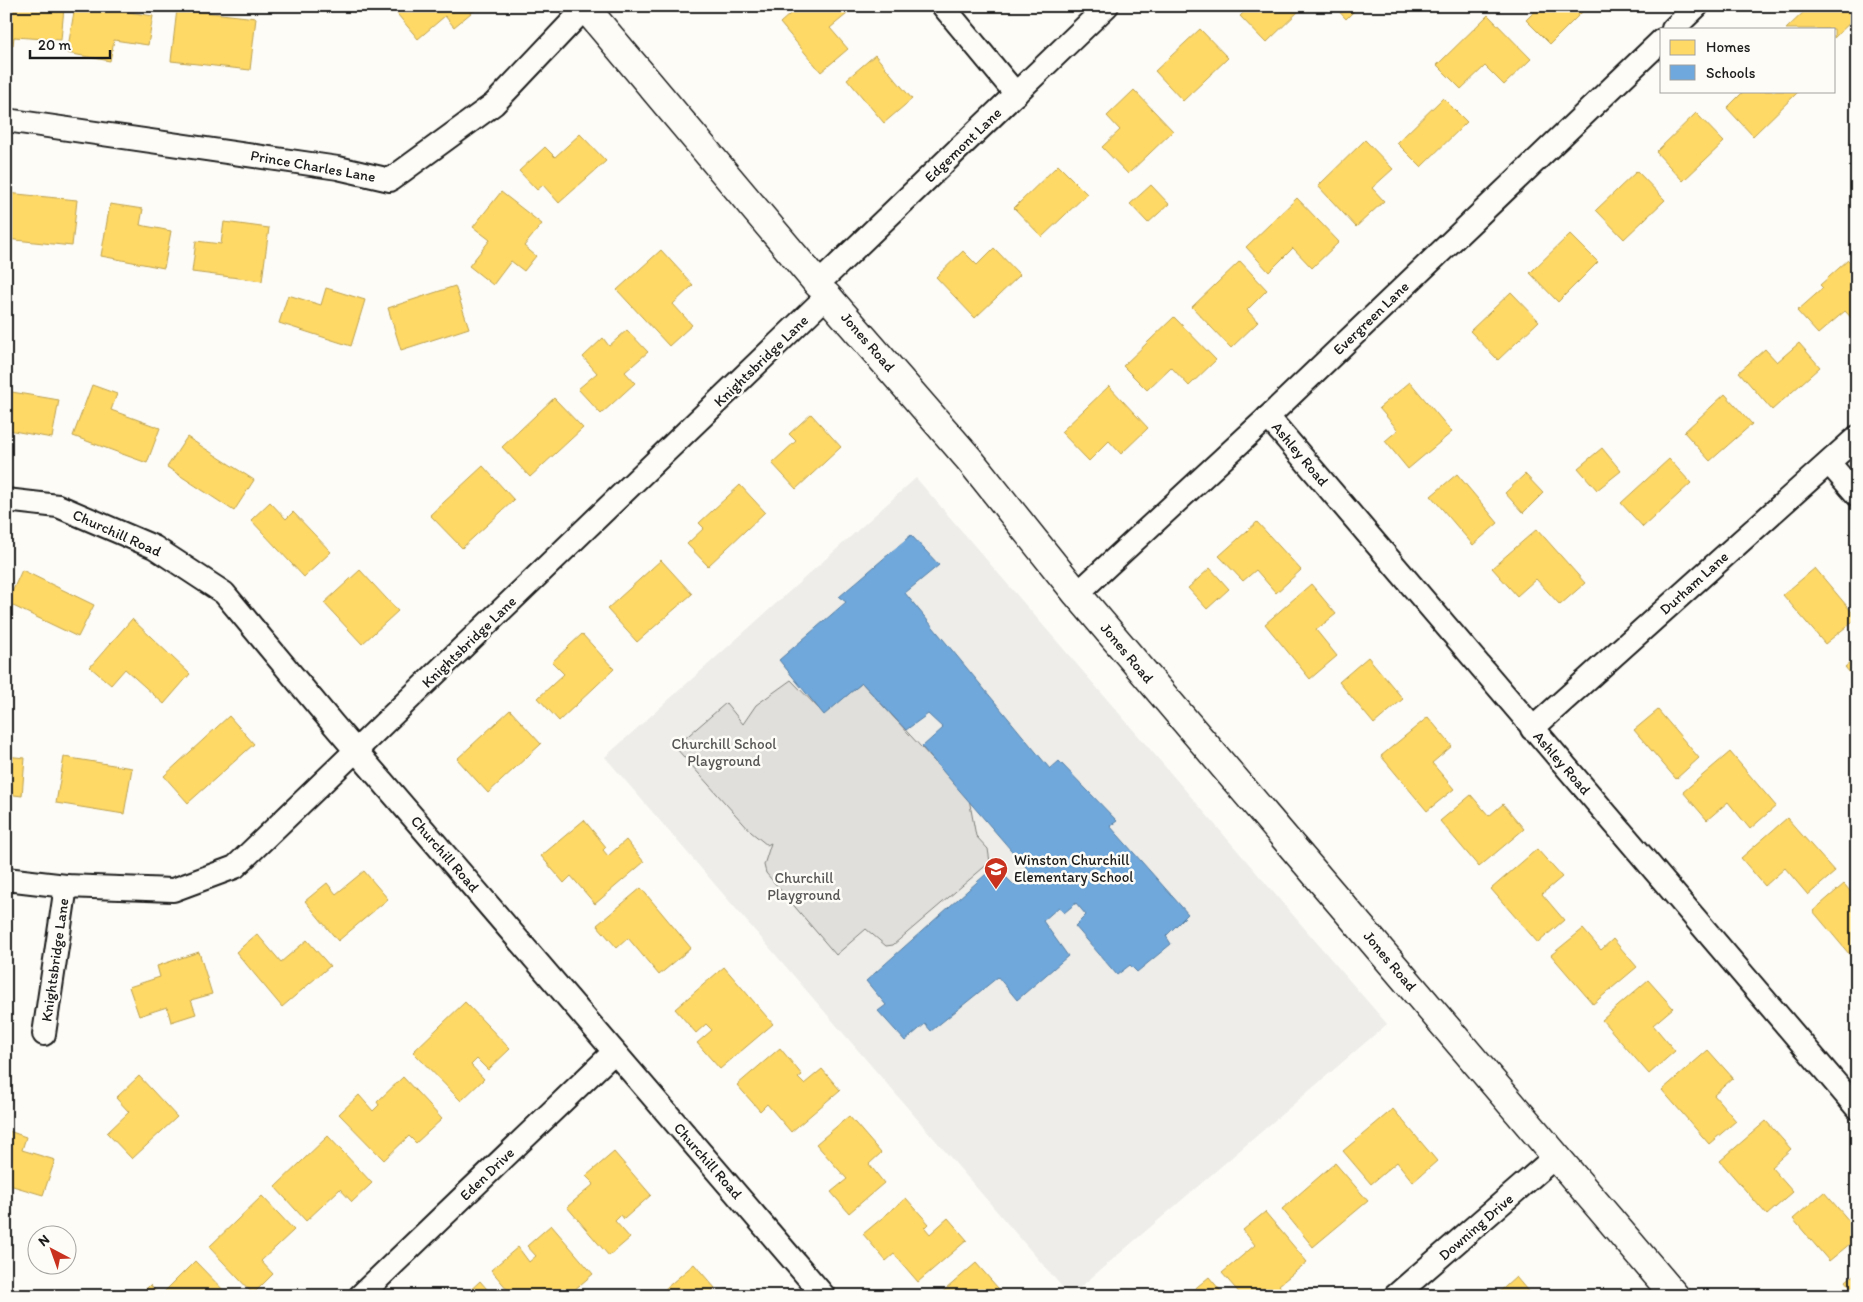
<svg xmlns="http://www.w3.org/2000/svg" width="1863" height="1302" viewBox="0 0 1863 1302" font-family="Itim,sans-serif">
	<style>
		.built { fill: #eeede9 }
		.green { fill: #e0dfdb; stroke: #7e7e7c }
		.homes { fill: #ffd966; stroke: #bba050 }
		.schools { fill: #6fa8dc; stroke: #567ea2 }
		.lines { fill: none; stroke-linecap: round; stroke-linejoin: round }
		.street-casing { stroke: #1c1c1c; stroke-width: 26 }
		.secondary-casing { stroke: #1c1c1c; stroke-width: 31 }
		.street { stroke: #fdfcf7; stroke-width: 22 }
		.secondary { stroke: #fdfcf7; stroke-width: 28 }
		.labels { text-anchor: middle; stroke-width: 5; stroke-linejoin: round; paint-order: stroke }
		.street-label { font-size: 15px; fill: #1c1c1c; stroke: #fdfcf7 }
		.park-label { font-size: 15px; fill: #575655; stroke: #fdfcf7 }
		.poi-label { font-size: 15px; fill: #1c1c1c; stroke: #fdfcf7; text-anchor: start }
	</style>
	<rect width="100%" height="100%" fill="#fdfcf7"/>
	<filter id="ink" filterUnits="userSpaceOnUse"><feTurbulence type="fractalNoise" baseFrequency=".02" numOctaves="2"/><feDisplacementMap in="SourceGraphic" scale="10" xChannelSelector="R" yChannelSelector="G"/><feConvolveMatrix kernelMatrix="1 2 1 2 8 2 1 2 1" color-interpolation-filters="sRGB"/></filter>
	<g filter="url(#ink)">
		<path class="built" d="M916 478 1387 1024 1070 1296 605 757Z"/>
		<path class="green" d="M791 680 824 714 862 683 969 799 976 836 988 849 990 862 893 945 886 946 866 929 836 955 766 873 764 865 771 843 767 845 751 832 675 747 726 703 743 724 756 705Z"/>
		<g class="homes">
			<path d="M6 6 64 8 61 40 14 37 13 45 6 44Z"/>
			<path d="M75 6H93L153 16 148 45 114 40 110 61 67 53Z"/>
			<path d="M397 6H476L477 8 454 27 445 16 418 39 393 9Z"/>
			<path d="M799 6H841L847 14 830 28 848 49 821 72 780 23Z"/>
			<path d="M1250 6H1304L1266 43 1240 16Z"/>
			<path d="M1334 6H1359L1346 19Z"/>
			<path d="M1540 6H1588L1550 44 1526 20Z"/>
			<path d="M1810 6H1844L1855 18 1834 38V29H1786Z"/>
			<path d="M177 9 256 18 250 70 171 61Z"/>
			<path d="M1488 15 1531 59 1504 85 1485 66 1461 89 1437 65Z"/>
			<path d="M1200 29 1228 58 1183 101 1155 71Z"/>
			<path d="M875 55 912 99 884 123 847 79Z"/>
			<path d="M1134 90 1173 131 1128 174 1102 147 1120 130 1107 116Z"/>
			<path d="M1744 91H1799L1753 136 1727 108Z"/>
			<path d="M1443 98 1467 122 1421 167 1397 143Z"/>
			<path d="M1696 113 1724 142 1683 181 1656 152Z"/>
			<path d="M580 134 606 161 559 203 543 185 537 190 519 171 545 147 555 157Z"/>
			<path d="M1365 140 1393 169 1372 188 1384 201 1356 227 1318 186Z"/>
			<path d="M1058 165 1087 194 1042 237 1014 208Z"/>
			<path d="M1637 171 1665 200 1624 239 1596 210Z"/>
			<path d="M1151 185 1169 204 1148 223 1130 204Z"/>
			<path d="M501 192 542 224 524 246 536 256 524 271 511 261 493 285 469 266 490 240 473 227Z"/>
			<path d="M7 193 77 200 72 246 6 239Z"/>
			<path d="M1297 198 1339 242 1312 268 1293 248 1269 272 1246 247Z"/>
			<path d="M110 204 143 209 140 225 171 231 164 268 101 256Z"/>
			<path d="M224 222 269 228 262 281 192 272 196 241 221 244Z"/>
			<path d="M1570 234 1598 262 1558 302 1530 273Z"/>
			<path d="M994 248 1020 275 975 318 936 277 963 251 977 265Z"/>
			<path d="M661 250 693 285 673 304 692 325 669 346 617 290Z"/>
			<path d="M1848 260 1857 269V324L1845 311 1818 334 1797 311 1823 288 1820 285Z"/>
			<path d="M1240 261 1267 290 1247 310 1258 322 1231 348 1192 307Z"/>
			<path d="M455 286 469 328 401 350 388 308Z"/>
			<path d="M326 288 365 300 351 346 279 323 288 295 321 305Z"/>
			<path d="M1511 292 1539 321 1498 360 1470 331Z"/>
			<path d="M1174 317 1216 360 1189 386 1171 367 1147 390 1123 366Z"/>
			<path d="M627 330 648 352 625 372 635 383 601 414 578 389 597 373 583 357 603 338 609 346Z"/>
			<path d="M1799 343 1820 367 1772 410 1739 372 1765 349 1777 362Z"/>
			<path d="M1410 382 1452 432 1408 469 1385 441 1398 430 1379 408Z"/>
			<path d="M92 385 117 394 111 410 160 428 147 463 73 436Z"/>
			<path d="M1109 386 1148 428 1121 454 1109 441 1089 461 1061 432Z"/>
			<path d="M6 391 59 400 52 438 8 430Z"/>
			<path d="M1725 394 1752 424 1710 461 1684 432Z"/>
			<path d="M554 398 583 428 530 477 502 447Z"/>
			<path d="M811 414 841 447 796 489 772 463 796 441 789 434Z"/>
			<path d="M187 437 254 480 234 511 167 467Z"/>
			<path d="M1602 448 1621 471 1597 490 1578 468Z"/>
			<path d="M1669 459 1691 483 1643 527 1621 503Z"/>
			<path d="M483 466 514 500 462 548 430 515Z"/>
			<path d="M1457 474 1498 523 1473 545 1431 496Z"/>
			<path d="M1525 474 1543 493 1523 513 1505 493Z"/>
			<path d="M740 485 765 512 708 566 687 544 704 528 699 523Z"/>
			<path d="M270 502 286 519 293 512 331 552 304 577 251 520Z"/>
			<path d="M1257 522 1301 570 1276 593 1256 570 1243 581 1219 556Z"/>
			<path d="M1537 529 1585 583 1560 605 1536 579 1517 596 1492 568Z"/>
			<path d="M661 560 692 594 637 642 607 609Z"/>
			<path d="M1210 568 1229 589 1207 609 1188 588Z"/>
			<path d="M1815 568 1857 618 1825 644 1783 595Z"/>
			<path d="M22 570 94 605 78 637 7 603Z"/>
			<path d="M360 570 398 611 362 644 324 603Z"/>
			<path d="M1311 584 1336 614 1316 630 1337 656 1310 679 1265 624Z"/>
			<path d="M132 619 190 674 164 704 125 669 111 685 90 667Z"/>
			<path d="M582 634 614 669 559 721 538 698 564 674 552 662Z"/>
			<path d="M1368 657 1403 699 1374 724 1339 682Z"/>
			<path d="M1857 657V681L1845 667Z"/>
			<path d="M510 710 541 744 488 793 457 759Z"/>
			<path d="M1658 710 1699 758 1676 779 1634 730Z"/>
			<path d="M229 716 254 744 188 803 164 776Z"/>
			<path d="M1428 717 1452 746 1432 763 1454 789 1427 811 1381 756Z"/>
			<path d="M1730 752 1776 806 1750 829 1728 802 1707 820 1683 792Z"/>
			<path d="M6 756 25 758 22 796 6 794Z"/>
			<path d="M64 757 132 768 124 814 56 803Z"/>
			<path d="M1471 795 1489 816 1503 804 1524 829 1479 867 1440 821Z"/>
			<path d="M1787 818 1835 872 1808 895 1785 868 1765 886 1741 858Z"/>
			<path d="M584 820 606 847 603 850 608 856 626 840 644 862 595 904 571 876 564 883 541 856Z"/>
			<path d="M1537 849 1562 877 1542 894 1564 920 1538 943 1491 889Z"/>
			<path d="M364 871 388 899 338 941 305 901 327 883 336 894Z"/>
			<path d="M1844 884 1857 899V959L1855 961 1813 911Z"/>
			<path d="M641 888 691 948 659 975 628 938 617 948 597 925Z"/>
			<path d="M1583 929 1601 950 1613 939 1637 967 1593 1004 1551 955Z"/>
			<path d="M257 934 281 962 307 940 330 966 282 1007 236 952Z"/>
			<path d="M199 952 212 994 191 1000 196 1014 171 1022 167 1007 139 1016 129 987 160 977 157 966Z"/>
			<path d="M724 967 773 1024 720 1069 697 1043 712 1030 706 1024 696 1033 675 1009Z"/>
			<path d="M1648 980 1673 1008 1653 1025 1675 1051 1649 1074 1602 1020Z"/>
			<path d="M465 1002 510 1049 488 1070 477 1059 471 1065 484 1079 461 1101 413 1052Z"/>
			<path d="M780 1048 802 1075 798 1078 804 1084 822 1069 840 1090 791 1132 767 1104 760 1111 737 1085Z"/>
			<path d="M1708 1050 1733 1078 1714 1095 1736 1121 1709 1144 1662 1090Z"/>
			<path d="M139 1076 177 1117 132 1159 107 1133 129 1112 116 1098Z"/>
			<path d="M403 1077 442 1119 416 1143 409 1136 384 1160 339 1114 359 1095 373 1111 379 1105 377 1102Z"/>
			<path d="M1393 1109 1437 1161 1413 1182 1397 1162 1371 1184 1343 1151Z"/>
			<path d="M849 1116 881 1153 869 1164 884 1183 849 1213 831 1192 847 1179 816 1144Z"/>
			<path d="M1766 1121 1791 1149 1771 1167 1793 1192 1767 1215 1720 1161Z"/>
			<path d="M6 1130 26 1137 22 1150 55 1160 43 1195 6 1184Z"/>
			<path d="M328 1136 372 1183 352 1202 340 1189 306 1221 275 1187Z"/>
			<path d="M614 1152 651 1195 624 1219 621 1215 615 1221 630 1238 609 1256 567 1207 594 1184 586 1176Z"/>
			<path d="M1335 1163 1368 1201 1313 1247 1282 1209Z"/>
			<path d="M1824 1192 1857 1230V1238L1829 1261 1793 1219Z"/>
			<path d="M262 1196 294 1230 261 1261 273 1274 253 1294 209 1247Z"/>
			<path d="M906 1198 929 1224 925 1228 930 1234 948 1218 967 1240 918 1282 894 1254 886 1261 863 1234Z"/>
			<path d="M1265 1212 1307 1262 1279 1285 1285 1293 1281 1296H1242L1222 1273 1255 1245 1243 1230Z"/>
			<path d="M551 1225 593 1274 567 1296H513L491 1270 518 1247 529 1262 536 1256 527 1246Z"/>
			<path d="M195 1261 229 1296H139L150 1285 160 1296Z"/>
			<path d="M976 1263 1005 1296H938Z"/>
			<path d="M694 1264 715 1288 706 1296H657Z"/>
			<path d="M1857 1272V1295L1846 1281Z"/>
			<path d="M1209 1277 1225 1296H1186Z"/>
			<path d="M1516 1277 1532 1296H1495Z"/>
			<path d="M480 1281 493 1296H464Z"/>
		</g>
		<path class="schools" d="M911 535 939 565 905 593 1050 769 1059 761 1117 821 1110 826 1188 914 1166 936 1171 944 1137 972 1130 965 1117 975 1075 926 1086 915 1076 903 1064 913 1059 907 1043 921 1068 956 1017 1000 998 977 931 1031 925 1024 905 1041 878 1011 886 1005 866 981 995 866 1014 885 1030 872 922 747 943 728 928 714 906 730 862 683 824 715 779 660 846 602 839 597Z"/>
		<g class="lines">
			<g class="street-casing">
				<g id="street">
					<path d="M943 6 1016 94"/>
					<path d="M1673 29 1697 6"/>
					<path d="M6 120 338 168 390 180 494 104 585 8"/>
					<path d="M1268 417 1857 1108"/>
					<path d="M1829 463 1857 495"/>
					<path d="M6 500 58 506 154 547 224 593 333 724 824 1296"/>
					<path d="M1077 594 1268 417 1662 40"/>
					<path d="M1532 729 1857 437"/>
					<path d="M6 879 66 886 173 890 235 867 795 327 827 296 818 284 1107 6"/>
					<path d="M44 1034 66 886"/>
					<path d="M360 1296 614 1052"/>
					<path d="M1395 1296 1556 1156"/>
				</g>
			</g>
			<g class="secondary-casing">
				<g id="secondary">
					<path d="M584 6 818 284"/>
					<path d="M827 296 969 459 1077 594 1675 1296"/>
				</g>
			</g>
			<use href="#street" class="street"/>
			<use href="#secondary" class="secondary"/>
		</g>
	</g>
	<defs>
		<g id="school-pin" transform="scale(1.25)"><path d="M0 17L-7.5 6A9.5 9.5 0 1 1 7.5 6Z" fill="#c8321e" stroke="#fdfcf7"/><path d="M0-5L7-2L0 1L-7-2ZM-4 1L0 2.5L4 1V4Q0 6-4 4Z" fill="#fff"/></g>
	</defs>
	<g fill-rule="evenodd">
		<use href="#school-pin" x="996" y="869"/>
	</g>
	<g class="labels">
		<g class="street-label">
			<text transform="translate(963 145) rotate(-44)" y="5">Edgemont Lane</text>
			<text transform="translate(313 166) rotate(10)" y="5">Prince Charles Lane</text>
			<text transform="translate(1371 318) rotate(-44)" y="5">Evergreen Lane</text>
			<text transform="translate(868 342) rotate(49)" y="5">Jones Road</text>
			<text transform="translate(761 361) rotate(-44)" y="5">Knightsbridge Lane</text>
			<text transform="translate(1300 454) rotate(50)" y="5">Ashley Road</text>
			<text transform="translate(117 533) rotate(24)" y="5">Churchill Road</text>
			<text transform="translate(1694 583) rotate(-42)" y="5">Durham Lane</text>
			<text transform="translate(469 642) rotate(-44)" y="5">Knightsbridge Lane</text>
			<text transform="translate(1127 653) rotate(50)" y="5">Jones Road</text>
			<text transform="translate(1562 763) rotate(49)" y="5">Ashley Road</text>
			<text transform="translate(445 854) rotate(49)" y="5">Churchill Road</text>
			<text transform="translate(55 960) rotate(-82)" y="5">Knightsbridge Lane</text>
			<text transform="translate(1390 961) rotate(50)" y="5">Jones Road</text>
			<text transform="translate(708 1161) rotate(49)" y="5">Churchill Road</text>
			<text transform="translate(487 1174) rotate(-44)" y="5">Eden Drive</text>
			<text transform="translate(1476 1227) rotate(-41)" y="5">Downing Drive</text>
		</g>
		<g class="park-label">
			<text x="724" y="749">Churchill School<tspan x="724" dy="17">Playground</tspan></text>
			<text x="804" y="883">Churchill<tspan x="804" dy="17">Playground</tspan></text>
		</g>
		<g class="poi-label">
			<text x="1014" y="865">Winston Churchill<tspan x="1014" dy="17">Elementary School</tspan></text>
		</g>
	</g>
	<rect width="1863" height="1302" fill="none" stroke="#fdfcf7" stroke-width="25"/>
	<rect x="12" y="12" width="1838" height="1277" fill="none" stroke="#1c1c1c" stroke-width="2" filter="url(#ink)"/>
	<rect x="1660" y="28" width="175" height="65" fill="#fdfcf7" stroke="#a3a29f"/>
	<rect x="1670" y="40" width="25" height="15" fill="#ffd966" stroke="#a3a29f"/>
	<text x="1706" y="52" font-size="15" fill="#1c1c1c">Homes</text>
	<rect x="1670" y="65" width="25" height="15" fill="#6fa8dc" stroke="#a3a29f"/>
	<text x="1706" y="78" font-size="15" fill="#1c1c1c">Schools</text>
	<g transform="translate(52 1250) rotate(319)"><circle r="24" fill="#fdfcf7" stroke="#a3a29f"/>
	<path d="M0-4L9 19L0 12L-9 19Z" fill="#c8321e"/>
	<text y="-8" font-size="14" font-weight="bold" text-anchor="middle" fill="#1c1c1c">N</text>
	</g>
	<path d="M30 50v8h80v-8" fill="none" stroke="#1c1c1c" stroke-width="2.5"/>
	<text x="38" y="50" font-size="15" fill="#1c1c1c" stroke="#fdfcf7" stroke-width="4" paint-order="stroke">20 m</text>
</svg>
